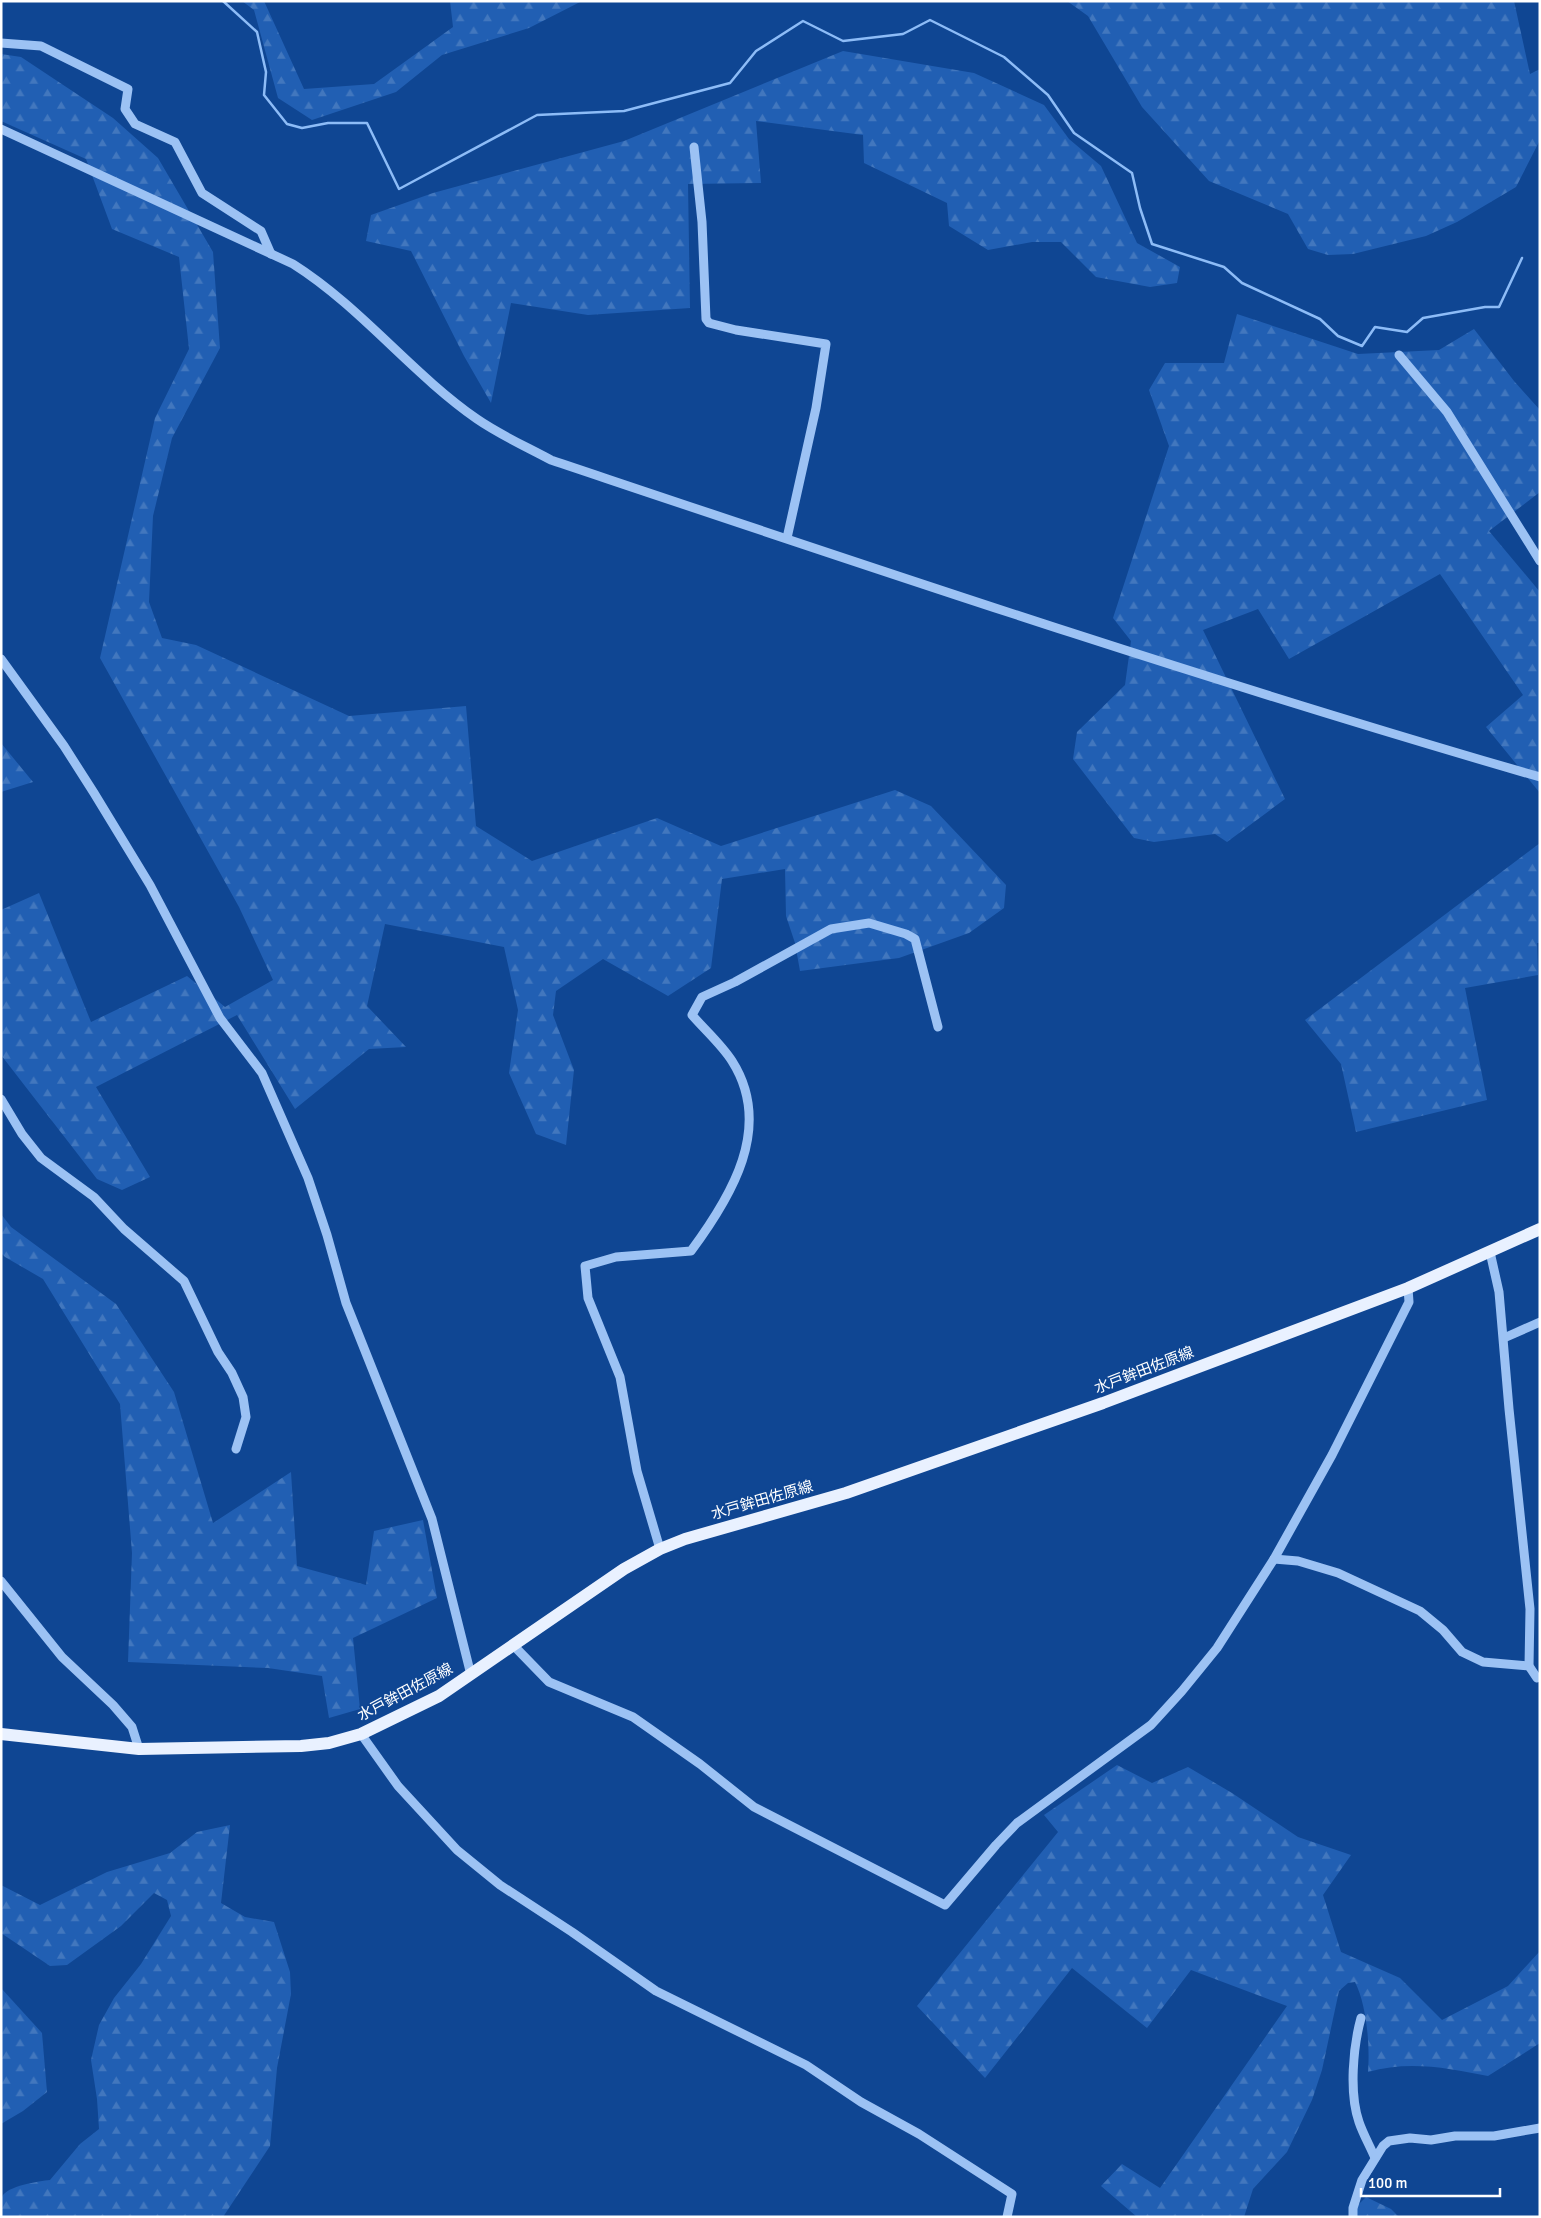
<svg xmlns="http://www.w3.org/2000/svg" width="1541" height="2218" viewBox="0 0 1541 2218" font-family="Signika,'Noto Sans JP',sans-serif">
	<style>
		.forest { fill: url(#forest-firs) }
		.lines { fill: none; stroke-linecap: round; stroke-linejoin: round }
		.stream { stroke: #8dbcf7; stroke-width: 2.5 }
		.minor { stroke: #9cc2f4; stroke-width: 9 }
		.major { stroke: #e9f1ff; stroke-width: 12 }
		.labels { text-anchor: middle; stroke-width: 4; stroke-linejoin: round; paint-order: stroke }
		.street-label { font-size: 15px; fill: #fff; stroke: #0f4693 }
	</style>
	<defs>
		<pattern id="forest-firs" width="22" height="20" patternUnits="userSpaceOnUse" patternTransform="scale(1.25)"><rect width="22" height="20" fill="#215fb3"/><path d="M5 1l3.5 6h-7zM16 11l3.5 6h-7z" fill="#4277be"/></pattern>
	</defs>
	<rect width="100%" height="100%" fill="#0f4693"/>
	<g class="forest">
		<path d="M242 1H264L304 89 374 84 453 27 450 1H582L529 28 442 55 396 92 312 120 278 98 254 10Z"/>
		<path d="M1067 1H1514L1530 74 1540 69V140L1516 187 1457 222 1426 236 1353 254 1328 255 1308 249 1288 214 1209 181 1142 107 1088 16Z"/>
		<path d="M843 51 974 73 1044 105 1069 139 1101 166 1137 243 1180 267 1177 283 1150 287 1096 277 1061 242H1032L988 250 949 226 947 203 864 163 863 135 756 121 761 183 688 184 690 308 588 315 511 303 491 403 464 356 411 251 366 241 371 215 433 193 624 141Z"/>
		<path d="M1 54 21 57 113 118 158 158 213 252 220 348 172 438 153 516 149 602 162 638 196 645 349 716 466 706 476 826 532 861 657 818 721 846 895 790 931 806 1006 885 1004 908 969 933 899 958 800 971 795 943 786 916 785 869 722 879 711 968 668 996 603 959 556 991 553 1015 574 1070 566 1145 536 1134 509 1073 518 1010 504 947 385 924 367 1006 406 1047 369 1049 295 1109 237 1015 96 1087 150 1177 122 1190 97 1179 1 1055V910L39 893 91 1022 187 976 225 1007 273 980 239 907 100 658 155 418 189 349 179 257 112 229 86 159 1 121Z"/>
		<path d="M1237 314 1358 354 1439 350 1474 329 1514 381 1540 410V492L1489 531 1540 592V793L1486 727 1523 695 1440 574 1289 659 1258 609 1203 630 1285 799 1227 842 1215 834 1154 842 1134 838 1073 759 1077 732 1125 685 1131 641 1113 618 1169 446 1149 390 1165 363H1224Z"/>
		<path d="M1 743 33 782 1 792Z"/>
		<path d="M1540 843V943H1537L1538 975 1465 988 1487 1100 1356 1132 1341 1064 1305 1020Z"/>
		<path d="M1 1214 11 1227 116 1304 174 1392 213 1523 291 1472 297 1566 366 1585 374 1531 423 1520 437 1598 353 1638 360 1709 329 1718 322 1676 268 1668 128 1662 132 1553 120 1404 43 1279 5 1257 1 1253Z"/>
		<path d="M1117 1765 1152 1783 1188 1767 1232 1793 1298 1837 1351 1855 1323 1895 1341 1952 1400 1978 1442 2020 1508 1986 1540 1951V2043L1488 2076C1449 2068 1408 2060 1368 2072 1370 2046 1367 2006 1355 1982L1348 1983 1339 1991 1322 2070 1312 2100 1287 2152 1253 2189 1244 2217H1137L1101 2186 1122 2164 1160 2188 1287 2006 1191 1970 1147 2028 1072 1968 985 2078 917 2006 1058 1832 1044 1815Z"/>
		<path d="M230 1825 221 1903 245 1917 274 1922 290 1972 291 1994 277 2068 270 2146 223 2217H1C1 2211 0 2202 2 2197 6 2186 40 2181 50 2180L80 2144 99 2129 97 2099 91 2060 99 2025 114 1998 141 1964 171 1916 167 1900 154 1893 121 1926 67 1965 50 1966 1 1933V1885L40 1905 107 1872 170 1853 197 1832Z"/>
		<path d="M1 1988 42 2033 47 2092 23 2111 1 2124Z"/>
		<path d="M1366 2197 1391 2209 1399 2217H1356L1354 2209Z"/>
	</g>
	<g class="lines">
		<path class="stream" d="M223 1 257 32 266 72 264 95 287 124 302 128 328 123H367L399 189 537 115 624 111 730 83 756 51 803 21 843 41 903 34 930 20 1004 57 1048 95 1074 133 1132 173 1140 208 1152 244 1224 267 1242 283 1320 319 1338 336 1362 346 1375 327 1407 332 1423 318 1485 307H1499L1522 258"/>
		<g class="minor">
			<path d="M1 43 41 46 128 89 125 109 135 124 175 142 202 193 261 231 271 254"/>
			<path d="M1 129 293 264C361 307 411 373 477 419 500 435 527 447 551 460 879 570 1207 681 1540 777"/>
			<path d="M694 147 702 222 706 319 709 323 736 330 826 344 816 408 787 538"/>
			<path d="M1399 355 1447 412 1540 561"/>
			<path d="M1 659 64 746 94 793 150 885 220 1018 262 1073 308 1178 327 1235 346 1303 432 1519 471 1675"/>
			<path d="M1 1099 22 1134 41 1158 94 1197 124 1229 184 1281 218 1352 232 1373 243 1397 246 1417 236 1449"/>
			<path d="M1490 1252 1499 1292 1509 1409 1530 1609 1529 1666 1537 1678"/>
			<path d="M1504 1338 1540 1322"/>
			<path d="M660 1549 637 1471 620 1377 588 1298 585 1266 616 1257 691 1251C731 1197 774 1127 732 1061 722 1045 705 1030 692 1015L702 997 735 982 831 929 869 923 906 934 915 939 938 1027"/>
			<path d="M1274 1559 1298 1561 1338 1573 1420 1611 1443 1630 1462 1652 1483 1662 1529 1666"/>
			<path d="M1 1581 62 1657 113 1705 132 1727 139 1749"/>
			<path d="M514 1646 549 1682 633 1717 700 1764 754 1807 945 1905 996 1845 1017 1823 1151 1725 1182 1691 1217 1648 1274 1559 1332 1455 1409 1302 1408 1288"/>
			<path d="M361 1734 398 1786 457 1850 500 1885 572 1932 656 1991 806 2065 861 2102 919 2134 1012 2194 1007 2217"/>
			<path d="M1361 2018C1353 2047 1349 2093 1359 2122 1363 2134 1370 2146 1375 2158"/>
			<path d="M1353 2217V2208L1362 2180 1383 2146 1389 2141 1410 2138 1431 2140 1455 2136H1494L1540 2128"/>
		</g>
		<path class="major" d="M1 1734 139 1749 301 1746 329 1743 361 1734 439 1696 624 1569 660 1549 685 1539 846 1493 1103 1403 1408 1288 1540 1229"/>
	</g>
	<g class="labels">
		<g class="street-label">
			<text transform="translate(1144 1370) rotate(-21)" y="5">水戸鉾田佐原線</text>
			<text transform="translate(762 1500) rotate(-16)" y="5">水戸鉾田佐原線</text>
			<text transform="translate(405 1692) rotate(-28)" y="5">水戸鉾田佐原線</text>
		</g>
	</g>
	<rect width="1541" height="2218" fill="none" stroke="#ffffff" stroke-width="5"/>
	<path d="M1361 2188v8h139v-8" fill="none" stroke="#ffffff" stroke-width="2.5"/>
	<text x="1368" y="2188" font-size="15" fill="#ffffff" stroke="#0f4693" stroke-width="4" paint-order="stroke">100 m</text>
</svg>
